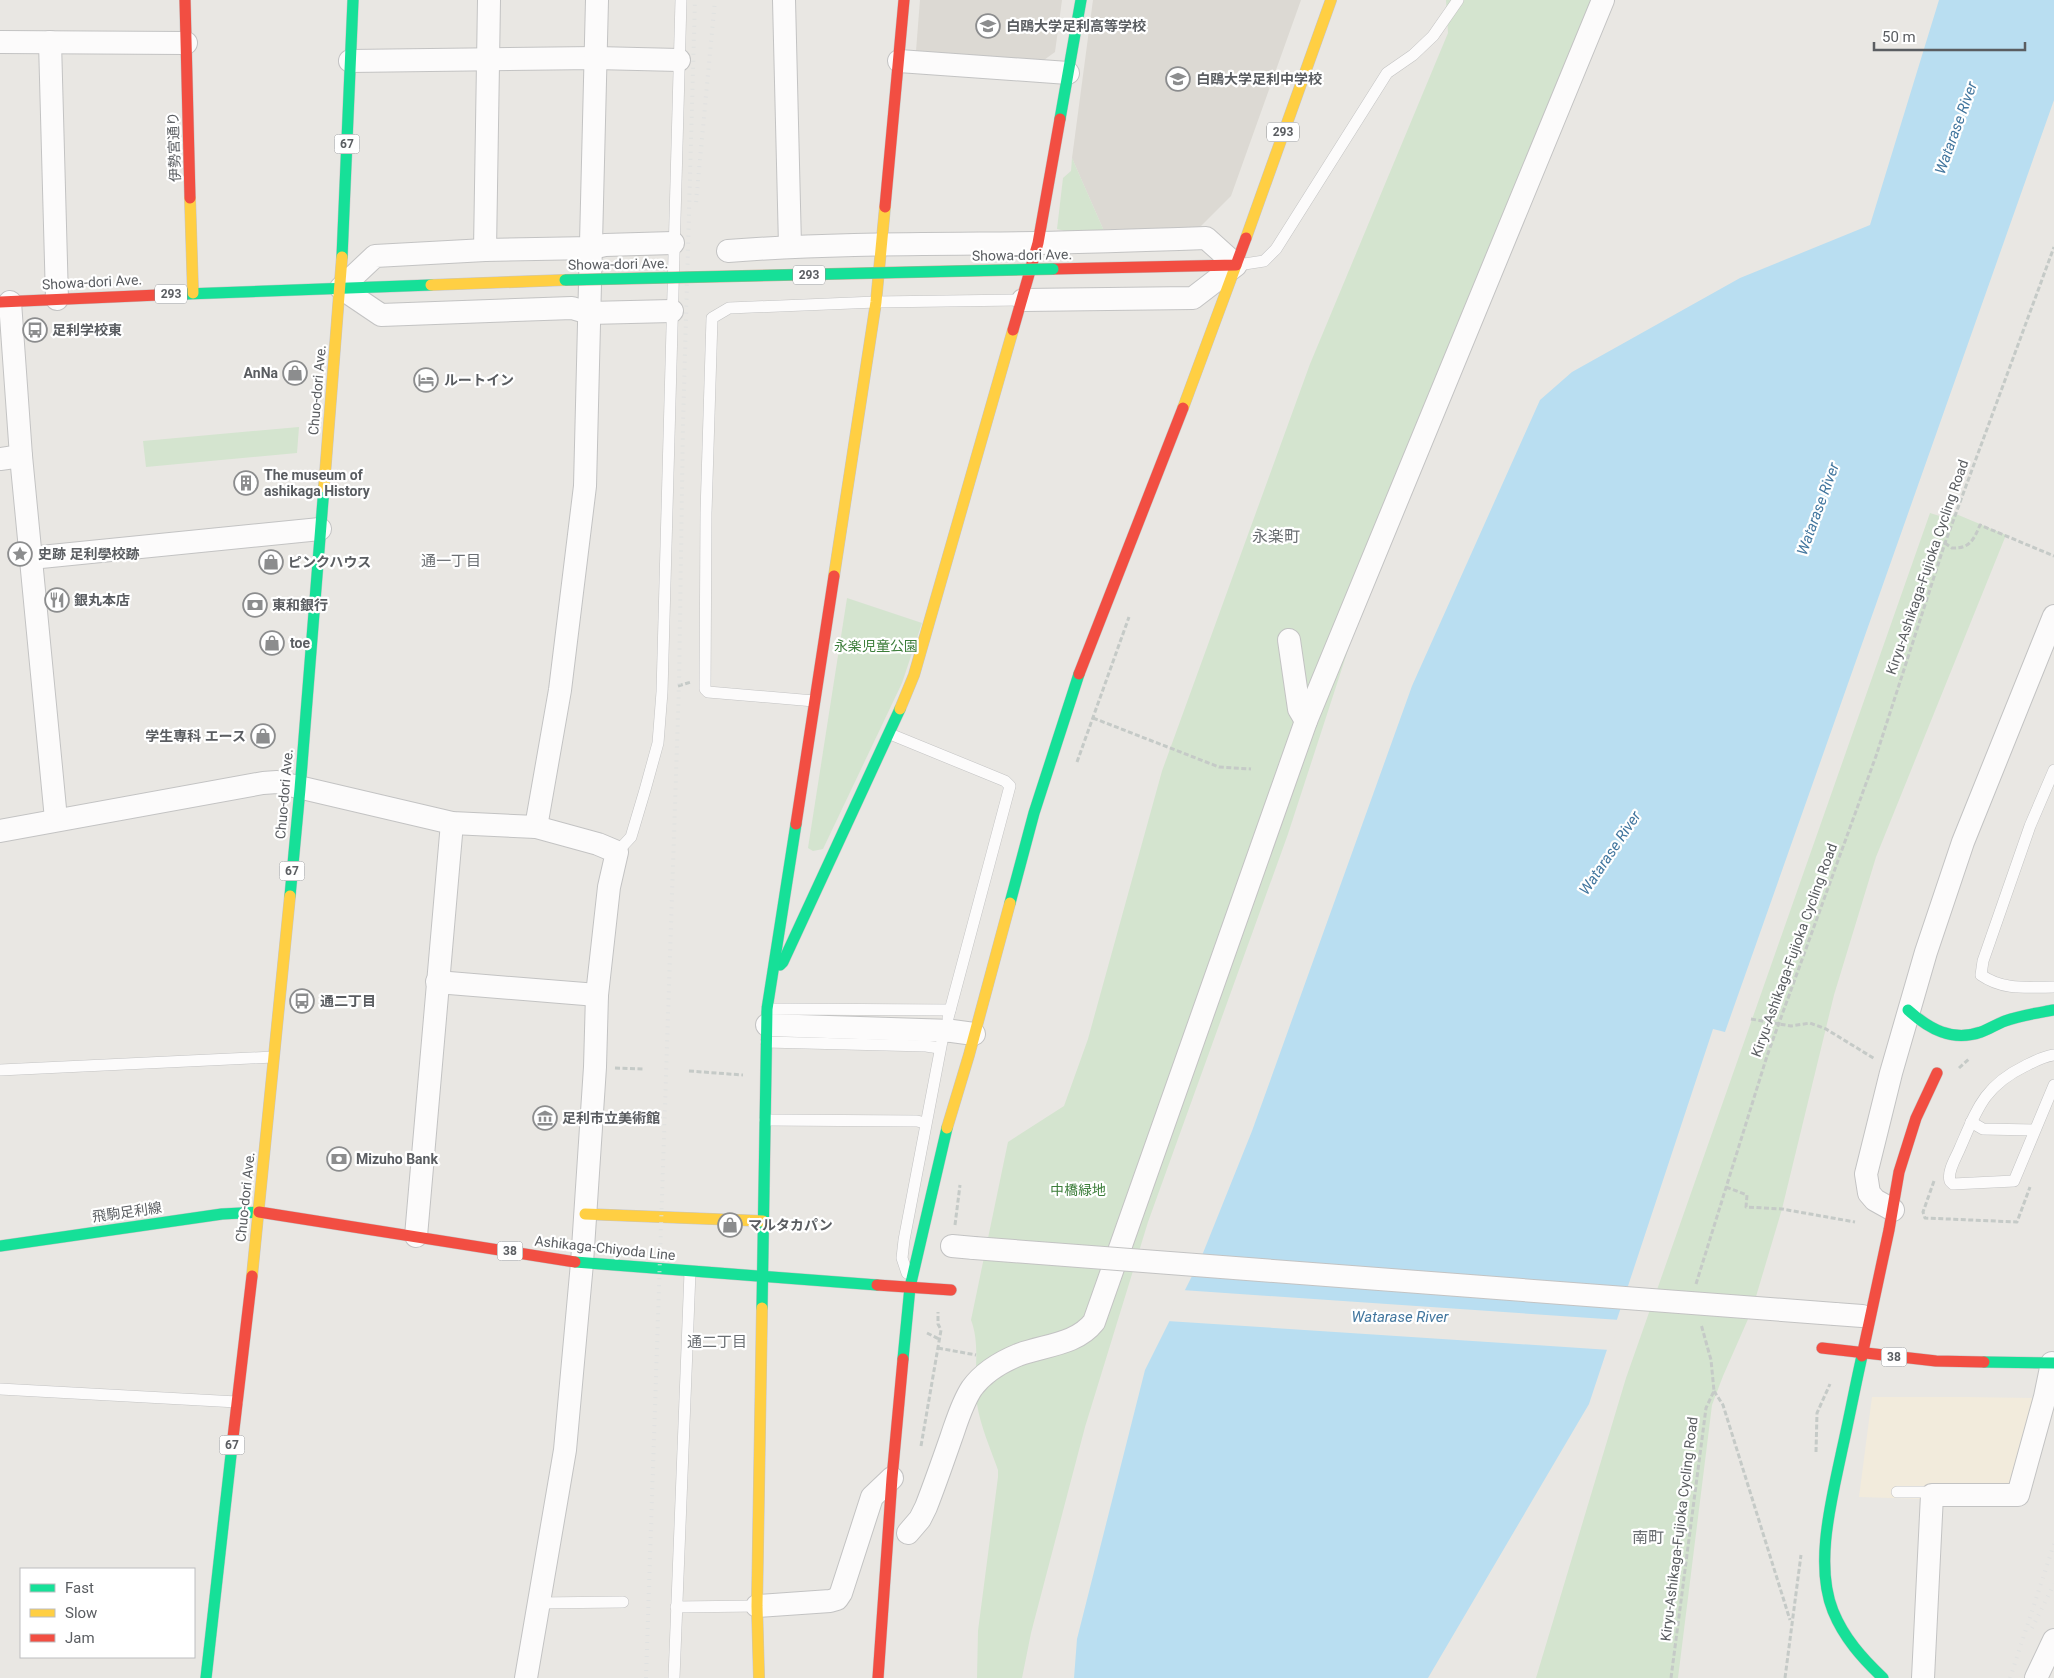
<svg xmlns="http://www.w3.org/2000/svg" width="2054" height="1678" viewBox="0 0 2054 1678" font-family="Roboto,'Noto Sans JP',sans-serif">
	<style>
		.commercial { fill: #f2ebdc }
		.education { fill: #dcd9d3 }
		.green { fill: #d4e4cf }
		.water { fill: #b9def1 }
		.pier { fill: #e9e7e3 }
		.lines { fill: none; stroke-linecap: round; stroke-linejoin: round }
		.lane-casing { stroke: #c3c3c3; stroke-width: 12 }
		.street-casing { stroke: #c3c3c3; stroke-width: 24 }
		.fast-casing { stroke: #c6c5c5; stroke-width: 12 }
		.slow-casing { stroke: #c6c5c5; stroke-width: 12 }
		.jam-casing { stroke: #c6c5c5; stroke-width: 12 }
		.path { stroke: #c5cac7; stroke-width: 3; stroke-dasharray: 5 2.5; stroke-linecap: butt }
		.lane { stroke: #fcfbfb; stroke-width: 11 }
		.street { stroke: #fcfbfb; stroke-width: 22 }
		.fast { stroke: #16e098; stroke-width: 11 }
		.slow { stroke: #ffcf43; stroke-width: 11 }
		.jam { stroke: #f24e42; stroke-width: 11 }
		.rail { stroke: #e0e1e0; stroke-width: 4; stroke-dasharray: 1 6; stroke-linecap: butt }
		.street-bridge-casing { stroke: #c3c3c3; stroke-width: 24; stroke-linecap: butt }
		.fast-bridge-casing { stroke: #bdad94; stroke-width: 12; stroke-linecap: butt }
		.street-bridge { stroke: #fcfbfb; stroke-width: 22 }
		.fast-bridge { stroke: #16e098; stroke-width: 11 }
		.labels { text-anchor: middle; stroke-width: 4.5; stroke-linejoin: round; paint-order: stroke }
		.shield { fill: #fff; stroke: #8c8e90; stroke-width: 1 }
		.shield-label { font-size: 12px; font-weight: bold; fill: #5a5d61 }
		.poi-label { font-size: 14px; font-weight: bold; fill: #5a5d61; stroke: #fff; text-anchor: start }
		.street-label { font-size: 14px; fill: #5a5d61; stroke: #fff }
		.park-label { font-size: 14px; fill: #3d7e3b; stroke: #fff }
		.water-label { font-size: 15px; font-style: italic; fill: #42769e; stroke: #fff }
		.neighbourhood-label { font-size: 15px; fill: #6b6f73; stroke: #fff }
		.quarter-label { font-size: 16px; fill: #6b6f73; stroke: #fff }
	</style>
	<rect width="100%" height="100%" fill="#e9e7e3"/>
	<path class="commercial" d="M1872 1397H1967L2036 1398 2011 1484 1923 1499 1859 1497Z"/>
	<g class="education">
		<path d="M920 0H1062L1055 52 1044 60 916 51Z"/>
		<path d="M1093 0H1301L1231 196 1197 230 1104 231 1072 158Z"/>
	</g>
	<g class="green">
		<path d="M1446 0H1610L1359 616 1288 834 1148 1222 1085 1427 1031 1633 1022 1678H977L978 1631 998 1477V1470C991 1450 980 1425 977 1404 973 1376 981 1346 971 1320L1008 1142 1064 1106 1088 1039 1162 771 1310 364 1448 33Z"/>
		<path d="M1072 158 1104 231 1069 232 1057 229 1063 178 1071 171Z"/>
		<path d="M299 427 297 453 146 467 143 441Z"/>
		<path d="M1930 513 1946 518 1956 514 2006 535 1876 857 1834 995 1782 1209 1752 1310 1723 1376 1712 1405 1678 1678H1536L1626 1378Z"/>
		<path d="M847 598 922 623 902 683 823 849 813 851 808 848Z"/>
	</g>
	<path class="water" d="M1939 0H2054V100L1725 1032 1713 1029 1589 1404 1428 1678H1074L1077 1639 1145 1370 1201 1258 1252 1131 1412 686 1540 400 1572 372 1740 278 1870 225Z"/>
	<path class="pier" d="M1182 1290 1620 1320 1610 1350 1167 1321Z"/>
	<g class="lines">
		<g class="lane-casing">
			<g id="lane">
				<path d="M1238 265 1264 261 1276 249 1387 73 1413 55 1433 36 1458 0"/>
				<path d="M814 701 708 692 705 689 706 513 712 318 729 308 876 302 1022 300"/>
				<path d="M890 734 1005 781 1010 786 948 1018"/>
				<path d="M2054 770 2030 826 1983 961 1981 975C2004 991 2028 987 2054 987"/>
				<path d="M617 852 631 837 645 790 658 743 662 692 681 0"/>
				<path d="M767 1009 950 1010"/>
				<path d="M766 1042 926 1046 939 1048"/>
				<path d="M2054 1055C2044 1056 2035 1061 2025 1066 1984 1086 1977 1109 1960 1148 1956 1158 1947 1171 1950 1181L1953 1184 2014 1181 2054 1085"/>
				<path d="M0 1070 273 1057"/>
				<path d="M765 1120 917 1121 925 1123"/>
				<path d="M1971 1122 1983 1129 2034 1130"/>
				<path d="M907 1273 902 1258 904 1240 942 1041"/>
				<path d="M0 1389 237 1402"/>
				<path d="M1897 1492H1923L1932 1495"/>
				<path d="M538 1603 623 1602"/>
				<path d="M676 1607 757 1606"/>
				<path d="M674 1678 690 1272"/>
			</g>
		</g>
		<g class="street-casing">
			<g id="street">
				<path d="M784 0 790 246"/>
				<path d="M0 42 186 43"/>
				<path d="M50 42 57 299"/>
				<path d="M350 61 596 58 679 60"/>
				<path d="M899 61 1068 73"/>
				<path d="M485 250 489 0"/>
				<path d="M728 251C831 243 933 244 1036 243 1093 242 1150 240 1206 238L1236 265 1193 298 1023 300"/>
				<path d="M10 302 21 456 56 819"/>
				<path d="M672 311 589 313 572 308 381 315 341 288 375 256 485 250 592 248 605 245 673 243"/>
				<path d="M0 459 21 456"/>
				<path d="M31 558 320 529"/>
				<path d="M1289 640 1299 709 1306 721"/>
				<path d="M536 827 560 690 585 486 597 0"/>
				<path d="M0 831 263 783 277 782 452 823 536 827 598 844 617 852 609 887 597 995 595 1067 582 1263 565 1450 526 1678"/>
				<path d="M437 982 597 995"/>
				<path d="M767 1025 952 1031 974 1034"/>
				<path d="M1893 1210 1875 1200 1869 1193 1866 1174 1891 1073 1926 952 1963 842 2054 616"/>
				<path d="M416 1236 452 823"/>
				<path d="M952 1246 974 1248"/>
				<path d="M1835 1314 1862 1316"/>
				<path d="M908 1533 920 1519 926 1507C935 1484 943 1461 951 1438 957 1421 962 1403 972 1388 983 1373 1001 1362 1018 1355 1044 1345 1076 1345 1094 1322L1306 721 1603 0"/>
				<path d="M757 1606 830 1601 837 1599 841 1593 872 1497 892 1478"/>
				<path d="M1923 1678 1932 1495H2018L2045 1397 2052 1363"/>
				<path d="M2036 1678 2054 1640"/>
			</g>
		</g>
		<g class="fast-casing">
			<g id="fast">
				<path d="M1060 119 1081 0"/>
				<path d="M342 257 353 0"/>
				<path d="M158 295 431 285"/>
				<path d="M290 896 300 789 324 487"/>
				<path d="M1010 903 1034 813 1079 674"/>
				<path d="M780 965 783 962 900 709"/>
				<path d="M1908 1010C1929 1029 1952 1042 1981 1032 1989 1029 1997 1024 2005 1021 2021 1015 2038 1013 2054 1010"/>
				<path d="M0 1246 222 1214 259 1212"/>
				<path d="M575 1262 877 1285"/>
				<path d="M762 1308 767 1009 796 824"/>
				<path d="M1862 1356C1855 1387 1849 1419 1842 1450 1832 1498 1814 1564 1833 1611 1844 1638 1862 1658 1883 1678"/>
				<path d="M903 1359 910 1287 947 1128"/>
				<path d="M1984 1362 2054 1363"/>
				<path d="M206 1678 232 1446"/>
			</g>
		</g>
		<g class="slow-casing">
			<g id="slow">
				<path d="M190 198 193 293"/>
				<path d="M1246 238 1331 0"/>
				<path d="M431 285 565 280"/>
				<path d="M1183 408 1236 265"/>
				<path d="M324 487 342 257"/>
				<path d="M834 576 876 302 885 207"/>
				<path d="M900 709 914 675 1013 330"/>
				<path d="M947 1128 969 1055 1010 903"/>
				<path d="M585 1214 763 1221"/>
				<path d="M252 1276 290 896"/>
				<path d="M759 1678 757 1606 762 1308"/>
			</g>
		</g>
		<g class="jam-casing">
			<g id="jam">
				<path d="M185 0 190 198"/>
				<path d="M885 207 904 0"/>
				<path d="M1053 269 1236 265 1246 238"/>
				<path d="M0 302 158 295"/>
				<path d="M1013 330 1038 243 1060 119"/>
				<path d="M1079 674 1183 408"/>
				<path d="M796 824 834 576"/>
				<path d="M259 1212 575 1262"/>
				<path d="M877 1285 951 1290"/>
				<path d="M1822 1348 1936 1361 1984 1362"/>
				<path d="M1862 1356 1889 1230 1899 1172 1916 1118 1937 1073"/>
				<path d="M232 1446 252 1276"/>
				<path d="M878 1678 892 1478 903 1359"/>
			</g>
		</g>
		<g class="path">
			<path d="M1945 543 1952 548C1970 549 1974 539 1980 525L2054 556"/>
			<path d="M678 686 691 682"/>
			<path d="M1093 718 1219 767 1251 769"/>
			<path d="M1077 762 1129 617"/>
			<path d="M1751 1019 1791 1026 1810 1023 1826 1029 1875 1059"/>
			<path d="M615 1068 645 1069"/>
			<path d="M1959 1068 1969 1059"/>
			<path d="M689 1071 743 1075"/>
			<path d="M1934 1181 1923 1212 1925 1218 2017 1222 2030 1187"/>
			<path d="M1726 1187 1747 1195 1746 1207 1782 1209 1855 1222"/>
			<path d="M955 1225 960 1185"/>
			<path d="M1696 1284 1767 1056 1876 756 1945 543 2054 247"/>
			<path d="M927 1333 939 1339"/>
			<path d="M938 1348 976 1355"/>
			<path d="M1714 1391 1723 1405 1790 1620"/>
			<path d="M921 1446 941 1330 938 1324V1312"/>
			<path d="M1816 1452 1817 1413 1830 1384"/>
			<path d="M1671 1678 1706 1408 1714 1391 1711 1360 1701 1324"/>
			<path d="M1785 1678 1801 1555"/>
		</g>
		<use href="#lane" class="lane"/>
		<use href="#street" class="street"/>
		<use href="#fast" class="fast"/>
		<use href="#slow" class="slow"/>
		<use href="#jam" class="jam"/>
		<g class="rail">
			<path d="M696 202 715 0"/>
			<path d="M2032 1628 2054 1584"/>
			<path d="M646 1678 679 685 683 424 695 0"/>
			<path d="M2010 1678 2054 1544"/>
		</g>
		<g class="street-bridge-casing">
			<path id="street-bridge" d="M974 1248 1835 1314"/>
		</g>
		<g class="fast-bridge-casing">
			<path id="fast-bridge" d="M565 280 1053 269"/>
		</g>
		<use href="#street-bridge" class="street-bridge"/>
		<use href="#fast-bridge" class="fast-bridge"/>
	</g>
	<defs>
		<g id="school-ring" transform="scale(1.25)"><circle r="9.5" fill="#fff" stroke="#8c8d8e" stroke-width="1.5"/><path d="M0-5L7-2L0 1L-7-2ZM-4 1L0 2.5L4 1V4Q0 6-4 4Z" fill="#8c8d8e"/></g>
		<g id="bus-ring" transform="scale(1.25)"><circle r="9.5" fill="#fff" stroke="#8c8d8e" stroke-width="1.5"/><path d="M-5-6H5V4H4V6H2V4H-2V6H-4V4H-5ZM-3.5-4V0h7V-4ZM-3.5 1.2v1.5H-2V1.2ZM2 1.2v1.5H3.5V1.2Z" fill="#8c8d8e"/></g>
		<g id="shop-ring" transform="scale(1.25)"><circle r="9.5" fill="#fff" stroke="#8c8d8e" stroke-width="1.5"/><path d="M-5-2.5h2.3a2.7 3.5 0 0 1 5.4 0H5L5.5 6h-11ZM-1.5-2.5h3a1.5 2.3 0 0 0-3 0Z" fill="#8c8d8e"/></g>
		<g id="hotel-ring" transform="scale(1.25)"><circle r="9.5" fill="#fff" stroke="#8c8d8e" stroke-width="1.5"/><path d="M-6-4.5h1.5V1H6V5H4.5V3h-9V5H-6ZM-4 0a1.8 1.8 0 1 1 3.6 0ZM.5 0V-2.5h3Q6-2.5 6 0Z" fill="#8c8d8e"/></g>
		<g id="building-ring" transform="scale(1.25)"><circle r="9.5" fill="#fff" stroke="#8c8d8e" stroke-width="1.5"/><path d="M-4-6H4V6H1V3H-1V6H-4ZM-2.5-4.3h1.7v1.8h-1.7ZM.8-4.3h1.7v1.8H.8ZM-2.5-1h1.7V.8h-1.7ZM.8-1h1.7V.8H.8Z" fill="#8c8d8e"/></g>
		<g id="sight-ring" transform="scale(1.25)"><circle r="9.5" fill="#fff" stroke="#8c8d8e" stroke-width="1.5"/><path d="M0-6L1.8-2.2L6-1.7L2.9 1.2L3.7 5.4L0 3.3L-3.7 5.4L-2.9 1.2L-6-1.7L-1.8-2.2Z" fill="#8c8d8e"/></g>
		<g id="restaurant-ring" transform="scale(1.25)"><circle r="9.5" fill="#fff" stroke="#8c8d8e" stroke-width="1.5"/><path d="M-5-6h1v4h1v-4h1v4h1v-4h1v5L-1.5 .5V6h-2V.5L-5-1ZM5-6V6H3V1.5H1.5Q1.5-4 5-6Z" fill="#8c8d8e"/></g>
		<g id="bank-ring" transform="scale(1.25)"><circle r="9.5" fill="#fff" stroke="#8c8d8e" stroke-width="1.5"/><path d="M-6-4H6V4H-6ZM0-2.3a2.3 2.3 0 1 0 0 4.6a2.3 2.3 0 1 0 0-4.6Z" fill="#8c8d8e"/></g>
		<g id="museum-ring" transform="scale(1.25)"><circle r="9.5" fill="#fff" stroke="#8c8d8e" stroke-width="1.5"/><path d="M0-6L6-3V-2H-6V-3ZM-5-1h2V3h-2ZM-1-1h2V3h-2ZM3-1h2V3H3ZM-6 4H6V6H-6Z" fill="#8c8d8e"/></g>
	</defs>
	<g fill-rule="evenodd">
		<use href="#school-ring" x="988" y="26"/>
		<use href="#school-ring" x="1178" y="79"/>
		<use href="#bus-ring" x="35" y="330"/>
		<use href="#shop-ring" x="295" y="373"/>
		<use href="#hotel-ring" x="426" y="380"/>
		<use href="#building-ring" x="246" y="483"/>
		<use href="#sight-ring" x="20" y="554"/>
		<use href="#shop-ring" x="271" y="562"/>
		<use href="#restaurant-ring" x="57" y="600"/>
		<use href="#bank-ring" x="255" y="605"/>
		<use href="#shop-ring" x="272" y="643"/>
		<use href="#shop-ring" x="263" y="736"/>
		<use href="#bus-ring" x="302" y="1001"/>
		<use href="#museum-ring" x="545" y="1118"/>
		<use href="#bank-ring" x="339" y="1159"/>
		<use href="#shop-ring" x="730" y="1225"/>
	</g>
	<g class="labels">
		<g class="shield">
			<rect x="1267" y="122.5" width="32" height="19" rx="4"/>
			<rect x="334.5" y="134.5" width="25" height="19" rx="4"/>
			<rect x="793" y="265.5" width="32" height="19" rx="4"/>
			<rect x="155" y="284.5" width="32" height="19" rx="4"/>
			<rect x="279.5" y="861.5" width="25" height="19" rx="4"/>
			<rect x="497.5" y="1241.5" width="25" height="19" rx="4"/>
			<rect x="1881.5" y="1347.5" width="25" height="19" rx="4"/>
			<rect x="219.5" y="1435.5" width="25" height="19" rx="4"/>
		</g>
		<g class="shield-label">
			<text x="1283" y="136">293</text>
			<text x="347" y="148">67</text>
			<text x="809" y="279">293</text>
			<text x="171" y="298">293</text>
			<text x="292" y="875">67</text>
			<text x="510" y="1255">38</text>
			<text x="1894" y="1361">38</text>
			<text x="232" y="1449">67</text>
		</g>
		<g class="poi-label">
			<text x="1006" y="31">白鴎大学足利高等学校</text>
			<text x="1196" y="84">白鴎大学足利中学校</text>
			<text x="52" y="335">足利学校東</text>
			<text x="278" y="378" text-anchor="end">AnNa</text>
			<text x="444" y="385">ルートイン</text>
			<text x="264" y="480">The museum of<tspan x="264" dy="16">ashikaga History</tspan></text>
			<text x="38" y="559">史跡 足利學校跡</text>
			<text x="288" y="567">ピンクハウス</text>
			<text x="74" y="605">銀丸本店</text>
			<text x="272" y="610">東和銀行</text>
			<text x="290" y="648">toe</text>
			<text x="246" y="741" text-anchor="end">学生専科 エース</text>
			<text x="320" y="1006">通二丁目</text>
			<text x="562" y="1123">足利市立美術館</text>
			<text x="356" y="1164">Mizuho Bank</text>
			<text x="748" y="1230">マルタカパン</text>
		</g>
		<g class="street-label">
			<text transform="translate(174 147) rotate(-92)" y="5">伊勢宮通り</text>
			<text transform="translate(1022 255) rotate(-1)" y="5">Showa-dori Ave.</text>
			<text transform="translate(618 264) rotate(-1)" y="5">Showa-dori Ave.</text>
			<text transform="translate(92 282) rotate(-3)" y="5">Showa-dori Ave.</text>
			<text transform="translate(317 390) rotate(-85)" y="5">Chuo-dori Ave.</text>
			<text transform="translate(1927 567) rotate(-71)" y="5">Kiryu-Ashikaga-Fujioka Cycling Road</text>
			<text transform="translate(284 794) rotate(-85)" y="5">Chuo-dori Ave.</text>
			<text transform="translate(1794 950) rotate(-70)" y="5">Kiryu-Ashikaga-Fujioka Cycling Road</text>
			<text transform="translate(245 1197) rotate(-84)" y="5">Chuo-dori Ave.</text>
			<text transform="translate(127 1212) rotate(-8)" y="5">飛駒足利線</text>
			<text transform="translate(605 1248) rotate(6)" y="5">Ashikaga-Chiyoda Line</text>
			<text transform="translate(1679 1529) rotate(-83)" y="5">Kiryu-Ashikaga-Fujioka Cycling Road</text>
		</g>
		<g class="park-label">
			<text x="876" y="651">永楽児童公園</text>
			<text x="1078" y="1195">中橋緑地</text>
		</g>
		<g class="water-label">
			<text transform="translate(1956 128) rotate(-70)" y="5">Watarase River</text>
			<text transform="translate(1818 509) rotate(-70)" y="5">Watarase River</text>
			<text transform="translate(1610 853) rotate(-56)" y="5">Watarase River</text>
			<text x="1400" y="1322">Watarase River</text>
		</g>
		<g class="neighbourhood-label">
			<text x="451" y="566">通一丁目</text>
			<text x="717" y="1347">通二丁目</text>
		</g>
		<g class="quarter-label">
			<text x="1276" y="542">永楽町</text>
			<text x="1648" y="1543">南町</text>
		</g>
	</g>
	<rect x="20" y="1568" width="175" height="90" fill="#ffffff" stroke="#bdbec0"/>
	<rect x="30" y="1584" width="25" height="8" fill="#16e098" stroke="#bdbec0"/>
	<text x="65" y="1593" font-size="15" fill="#5a5d61">Fast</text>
	<rect x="30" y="1609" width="25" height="8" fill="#ffcf43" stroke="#bdbec0"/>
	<text x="65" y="1618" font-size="15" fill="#5a5d61">Slow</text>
	<rect x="30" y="1634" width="25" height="8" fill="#f24e42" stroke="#bdbec0"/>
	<text x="65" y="1643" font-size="15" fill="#5a5d61">Jam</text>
	<path d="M1874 42v8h151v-8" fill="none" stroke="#5a5d61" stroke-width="2.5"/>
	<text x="1882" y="42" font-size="15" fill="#5a5d61" stroke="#ffffff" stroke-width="4" paint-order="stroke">50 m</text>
</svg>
